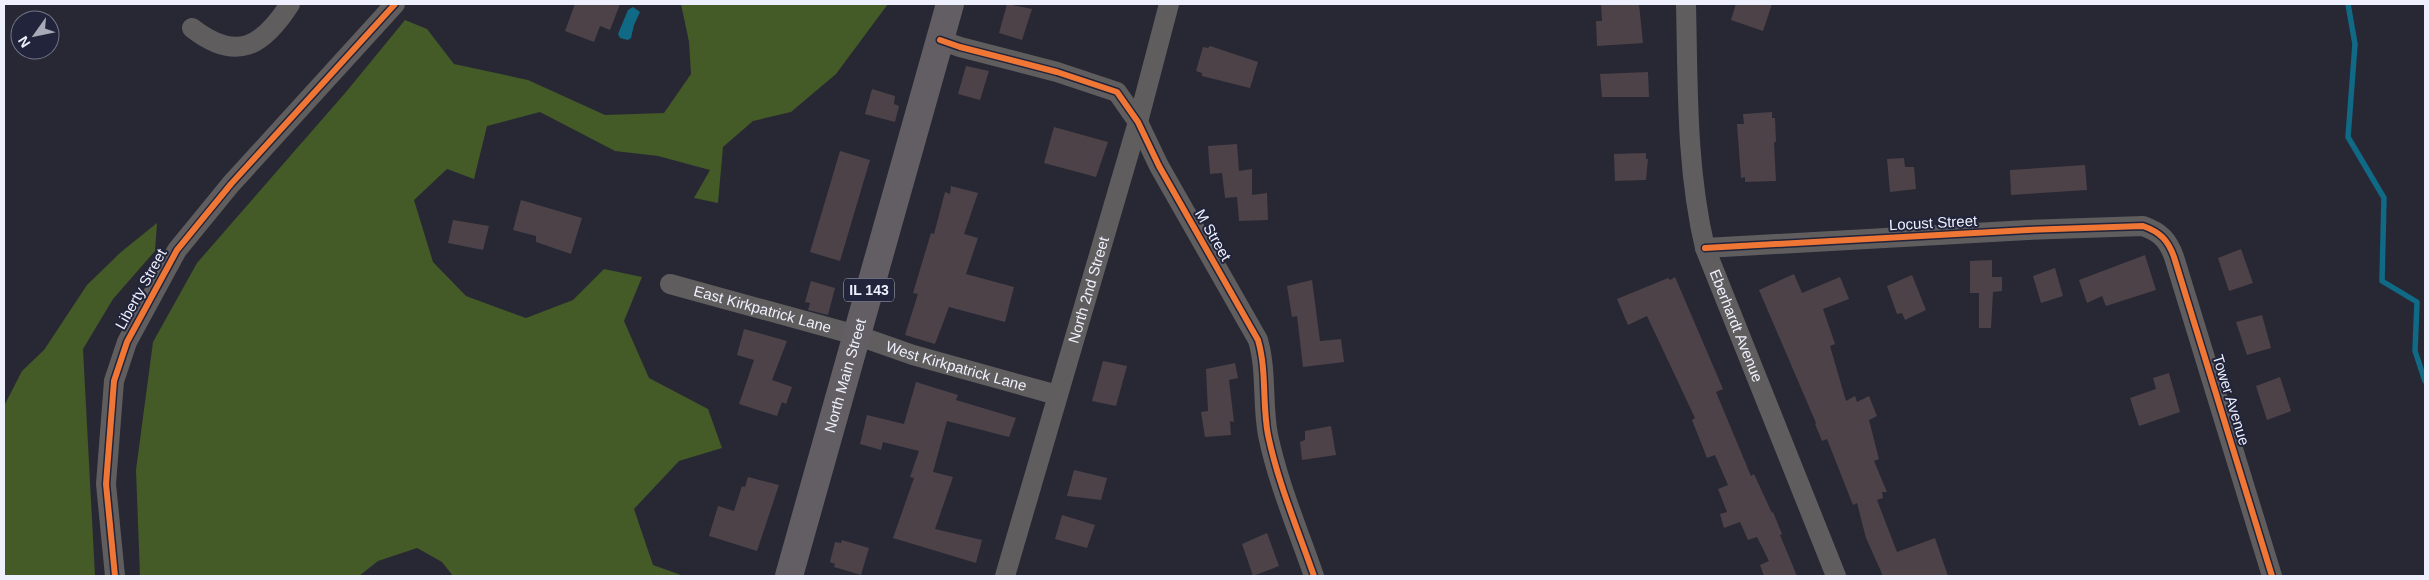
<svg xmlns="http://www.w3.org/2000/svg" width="2429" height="580" viewBox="0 0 2429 580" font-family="Arial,sans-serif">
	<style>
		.forest { fill: #445a27 }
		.water { fill: #106985 }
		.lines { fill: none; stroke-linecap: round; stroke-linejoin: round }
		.stream { stroke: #106985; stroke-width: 5.5 }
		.building { fill: #4d4248 }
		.minor { stroke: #605d5e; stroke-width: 20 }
		.primary { stroke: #625e63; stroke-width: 28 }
		.cycleway-casing { stroke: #21243a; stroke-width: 9 }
		.cycleway { stroke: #f07635; stroke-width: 6 }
		.labels { text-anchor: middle; stroke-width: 4; stroke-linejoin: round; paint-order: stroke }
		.shield { fill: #21243a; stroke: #b0b4c2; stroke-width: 1 }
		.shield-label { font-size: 14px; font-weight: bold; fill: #eef1fd }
		.street-label { font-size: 15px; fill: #eef1fd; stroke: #21243a }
	</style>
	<rect width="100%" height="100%" fill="#272834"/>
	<g class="forest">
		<path d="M681 4H888L836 74 791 112 753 121 723 147 718 203 694 198 710 170 658 156 615 151 540 112 487 126 474 179 447 169 414 200 433 262 466 296 526 318 573 300 604 269 642 277 624 321 649 378 708 409 722 448 679 461 634 509 653 565 684 576H453L442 562 417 548 378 561 359 576H140L136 470 153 342 197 263 346 92 405 20 427 29 454 64 528 80 605 115 664 113 691 74 689 42Z"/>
		<path d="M157 223 155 251 113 299 83 349 95 576H5L4 406 22 371 44 350 87 285 121 252Z"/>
	</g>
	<path class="water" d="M633 7 640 12 634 25 631 38 628 40 620 38 618 34 628 10Z"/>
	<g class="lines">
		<path class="stream" d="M2348 4 2355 44 2348 137 2384 198 2382 281 2417 302 2415 351 2425 381"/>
	</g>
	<g class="building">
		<path d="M575 4H620L610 30 600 26 594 42 565 31Z"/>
		<path d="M1007 4 1032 9 1022 40 999 33Z"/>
		<path d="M1601 4H1639L1643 43 1597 46 1596 21H1602Z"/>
		<path d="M1736 4H1772L1763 31 1731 20Z"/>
		<path d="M1210 46 1258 62 1250 88 1202 76V73L1196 71 1203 47 1208 48Z"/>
		<path d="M966 66 989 71 980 100 958 94Z"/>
		<path d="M1648 72 1649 97H1602L1600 74Z"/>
		<path d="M872 89 895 96 894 104 899 106 895 122 865 114Z"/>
		<path d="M1772 112V118H1775L1776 142H1774L1776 181 1745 182V177L1741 178 1737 124H1744L1743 114Z"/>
		<path d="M1054 127 1108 142 1096 177 1044 163Z"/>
		<path d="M1237 144 1239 171 1252 169V195L1267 193 1268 220 1239 221 1237 197 1225 198 1222 173 1210 174 1208 146Z"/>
		<path d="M840 151 870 160 840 261 810 252Z"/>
		<path d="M1646 153V159H1648L1646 180 1615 181 1614 154Z"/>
		<path d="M1904 158 1905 167H1914L1916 189 1890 192 1887 159Z"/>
		<path d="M2085 165 2087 190 2011 195 2010 170Z"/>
		<path d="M951 186 978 193 964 234 978 238 966 274 1014 287 1005 322 949 307 935 344 905 335 918 294 913 293 931 233 934 234 945 192 950 194Z"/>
		<path d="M521 200 582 218 571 254 536 242V236L513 230Z"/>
		<path d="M453 220 489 226 483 250 448 243Z"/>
		<path d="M2241 249 2253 283 2229 291 2218 258Z"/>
		<path d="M2145 255 2156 290 2106 306 2102 296 2087 303 2079 280Z"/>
		<path d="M1992 260V277H2002V291L1993 292 1991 328H1979V293H1970V261Z"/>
		<path d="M2055 268 2063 296 2041 303 2033 276Z"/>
		<path d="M1794 274 1802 293 1840 277 1849 299 1823 309 1835 344 1830 346 1846 401 1855 396 1857 402 1869 396 1877 416 1869 420 1879 459 1874 461 1887 492H1882L1883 498 1877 500 1897 552 1935 538 1948 576H1883L1866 538 1857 503 1853 505 1827 439 1822 441 1815 424 1816 423 1759 290Z"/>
		<path d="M1912 275 1926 310 1905 320 1902 313 1897 314 1887 286Z"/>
		<path d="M1675 277 1723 389 1716 392 1751 476 1754 474 1772 513 1773 512 1782 534 1780 535 1797 576H1764L1760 565 1769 561 1757 537 1748 540 1740 522 1724 528 1720 514 1727 512 1718 489 1728 485 1715 455 1707 458 1692 420 1695 418 1647 316 1628 325 1617 299 1668 278 1670 280Z"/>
		<path d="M1312 280 1320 341 1341 339 1344 362 1303 367 1297 316 1292 317 1287 286Z"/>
		<path d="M811 281 835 288 828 315 808 310 810 303 805 302Z"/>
		<path d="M2262 315 2271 348 2247 355 2236 322Z"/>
		<path d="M744 329 787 341 772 380 792 387 786 404 782 402 777 416 739 404 754 360 737 355Z"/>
		<path d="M1103 361 1127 366 1116 406 1092 401Z"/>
		<path d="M1235 363 1238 378 1229 380 1234 422 1230 421 1231 435 1205 437 1201 412 1208 411 1206 369Z"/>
		<path d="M2169 373 2180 412 2139 426 2130 398 2156 389 2153 378Z"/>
		<path d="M2280 377 2291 411 2267 420 2256 386Z"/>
		<path d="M916 382 958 395 956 400 1016 418 1009 437 947 421 933 472 953 477 935 529 982 540 976 563 893 538 914 478 910 477 919 451 883 442 881 450 860 444 867 415 904 424Z"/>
		<path d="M1331 426 1336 455 1302 460 1300 442 1305 440V431Z"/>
		<path d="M1074 470 1107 478 1101 500 1067 496Z"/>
		<path d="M748 477 779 485 757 551 709 536 718 506 734 511 742 486 745 487Z"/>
		<path d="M1062 515 1095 525 1087 548 1055 539Z"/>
		<path d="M1267 533 1279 566 1253 576 1242 544Z"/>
		<path d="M842 540 869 548 861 575 834 567 835 564 830 562 835 542 841 543Z"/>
	</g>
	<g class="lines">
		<g class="minor">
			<path id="s1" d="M1686 4C1688 87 1686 167 1705 248L1836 576"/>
			<path d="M192 28C237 63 263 46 290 4"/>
			<path d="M940 40 960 47 1057 72 1117 92 1138 122 1159 166 1258 340C1267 371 1262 404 1268 435 1278 483 1298 530 1314 576"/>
			<path d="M1705 248 2028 230 2143 226C2160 232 2168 240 2174 257L2272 576"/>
			<path id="s2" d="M670 284 856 335 913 355 1057 395"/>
			<path d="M115 576 106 484 114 381 127 342 177 250 231 184 395 4"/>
			<path id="s3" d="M1005 576 1138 122 1169 4"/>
		</g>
		<path class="primary" id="s4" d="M789 576 950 4"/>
		<g class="cycleway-casing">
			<g id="cycleway">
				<path d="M940 40 960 47 1057 72 1117 92 1138 122 1159 166 1258 340C1267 371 1262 404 1268 435 1278 483 1298 530 1314 576"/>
				<path d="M1705 248 2028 230 2143 226C2160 232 2168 240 2174 257L2272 576"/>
				<path d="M115 576 106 484 114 381 127 342 177 250 231 184 395 4"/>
			</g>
		</g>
		<use href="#cycleway" class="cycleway"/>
	</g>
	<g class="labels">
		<rect class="shield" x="844" y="278.5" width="50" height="23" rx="4"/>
		<g class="shield-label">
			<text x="869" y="295">IL 143</text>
		</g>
		<g class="street-label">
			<text transform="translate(1933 223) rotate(-3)" y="5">Locust Street</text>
			<text transform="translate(1213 235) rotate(60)" y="5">M Street</text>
			<text transform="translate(141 289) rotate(-61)" y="5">Liberty Street</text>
			<text dy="5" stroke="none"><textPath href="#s3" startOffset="298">North 2nd Street</textPath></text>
			<text dy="5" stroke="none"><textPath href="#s2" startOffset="96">East Kirkpatrick Lane</textPath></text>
			<text dy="5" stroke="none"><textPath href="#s1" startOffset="329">Eberhardt Avenue</textPath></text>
			<text dy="5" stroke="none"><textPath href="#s2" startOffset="298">West Kirkpatrick Lane</textPath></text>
			<text dy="5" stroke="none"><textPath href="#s4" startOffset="208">North Main Street</textPath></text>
			<text transform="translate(2231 400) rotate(73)" y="5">Tower Avenue</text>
		</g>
	</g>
	<rect width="2429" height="580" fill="none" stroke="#eef1fd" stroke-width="10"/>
	<g transform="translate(35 35) rotate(237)"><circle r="24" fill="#21243a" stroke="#737688"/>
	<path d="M0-4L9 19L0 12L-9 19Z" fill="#a8abb7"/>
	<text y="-8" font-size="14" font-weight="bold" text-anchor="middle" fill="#eef1fd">N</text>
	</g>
</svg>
